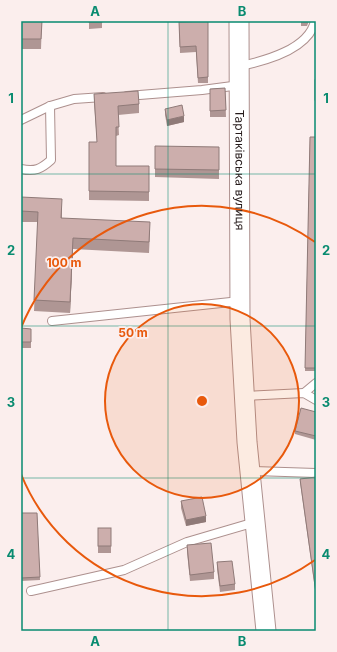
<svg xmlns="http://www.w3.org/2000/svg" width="337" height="652" viewBox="0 0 337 652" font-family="Inter,sans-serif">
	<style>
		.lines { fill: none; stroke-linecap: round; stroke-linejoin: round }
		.service-casing { stroke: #ad908e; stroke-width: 10 }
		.tertiary-casing { stroke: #ad908e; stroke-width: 21 }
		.service { stroke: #fff; stroke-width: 8 }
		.tertiary { stroke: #fff; stroke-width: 19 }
		.wall { fill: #af9694 }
		.shaded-wall { fill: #8f7a78 }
		.building { fill: #ccaeac; stroke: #8f7a78 }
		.grid { fill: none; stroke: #098b70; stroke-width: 1; stroke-opacity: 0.55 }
		.ring { fill: none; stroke: #e8590c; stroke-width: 2 }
		.labels { text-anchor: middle; stroke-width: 3.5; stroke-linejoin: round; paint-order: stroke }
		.street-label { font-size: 12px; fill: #261b1b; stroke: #fbeeed }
		.centre { fill: #e8590c; stroke: #fbeeed; stroke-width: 2 }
		.ring-label { font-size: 12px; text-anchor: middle; font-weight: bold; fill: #e8590c; stroke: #fbeeed; stroke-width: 3.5; stroke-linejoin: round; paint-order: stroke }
		.neatline { fill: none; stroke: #098b70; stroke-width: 1.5 }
		.grid-label { font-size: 13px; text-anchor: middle; font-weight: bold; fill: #098b70 }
	</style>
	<rect width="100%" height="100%" fill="#fbeeed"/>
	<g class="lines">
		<g class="service-casing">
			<g id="service">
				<path d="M240 66C265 61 309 49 315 21"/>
				<path d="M127 96 202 90 240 85"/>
				<path d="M21 120 50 106 74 99 103 97"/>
				<path d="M21 169C35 172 41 169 51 160L50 106"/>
				<path d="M52 321 240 301"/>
				<path d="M304 393 316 383"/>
				<path d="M244 396 304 393 316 400"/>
				<path d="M250 471 316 473"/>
				<path d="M31 591 124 570 187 542 255 522"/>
			</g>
		</g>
		<g class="tertiary-casing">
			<g id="tertiary">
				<path id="s1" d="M239 21 240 319 247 442 266 631"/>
			</g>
		</g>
		<use href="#service" class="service"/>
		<use href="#tertiary" class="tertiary"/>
	</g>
	<g class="wall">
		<path d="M21 21H42L41 49H21Z"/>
		<path d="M89 21H102V28L89 29Z"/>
		<path d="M208 21V83H198L196 52 180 53 179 22Z"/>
		<path d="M301 21H309L307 26H301Z"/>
		<rect x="315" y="80" width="1" height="29"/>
		<path d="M225 88 226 117H210V89Z"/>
		<path d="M94 94 139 104V113L118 115 119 135 116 136V166H149V201L89 200V142H97L94 103Z"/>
		<path d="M165 109 184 122 167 126 165 115Z"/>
		<path d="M310 137H316V371H305Z"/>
		<path d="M219 147V179L155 177V169Z"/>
		<path d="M21 197 62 209V218L150 233 149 253 73 249 70 313 34 311 38 222H21Z"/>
		<path d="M21 328 31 329V348H21Z"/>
		<path d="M316 412V440L295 434V431Z"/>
		<path d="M316 477V596L300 482V479Z"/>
		<path d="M181 501 206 522 186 526 181 508Z"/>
		<path d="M21 513H37L40 580 21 581Z"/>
		<rect x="98" y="528" width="13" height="25"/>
		<path d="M187 545 214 572V579L190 581 187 552Z"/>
		<path d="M217 562 235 584V590L220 592 217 569Z"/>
	</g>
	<g class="shaded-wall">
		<path d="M184 116V122L167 126V120Z"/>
		<path d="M73 238V249L70 313V302Z"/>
		<path d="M206 516V522L186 526V520Z"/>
	</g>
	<g class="building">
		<path d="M21 21H42L41 39H21Z"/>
		<rect x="89" y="21" width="13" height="1"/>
		<path d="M208 21V77L198 78 196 46 180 47 179 22Z"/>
		<rect x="315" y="80" width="1" height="20"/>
		<path d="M225 88 226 110 210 111V89Z"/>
		<path d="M138 91 139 104 118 106 119 127H116V166H149V192L89 191V142H97L94 94Z"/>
		<path d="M182 105 184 116 167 120 165 109Z"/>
		<path d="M310 137H316V368H305Z"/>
		<path d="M155 146 219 147V170L155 169Z"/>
		<path d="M21 197 62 199 61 218 150 222 149 242 73 238 70 302 34 300 38 212 21 211Z"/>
		<path d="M21 328 31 329V342H21Z"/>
		<path d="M301 408 316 412V436L295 431Z"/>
		<path d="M316 477V593L300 479Z"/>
		<path d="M202 497 206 516 186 520 181 501Z"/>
		<path d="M21 513H37L40 577 21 578Z"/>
		<rect x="98" y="528" width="13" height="18"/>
		<path d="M211 543 214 572 190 575 187 545Z"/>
		<path d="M232 561 235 584 220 586 217 562Z"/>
	</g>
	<path class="grid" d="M168 21V631M21 174H316M21 326H316M21 478H316"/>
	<circle cx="202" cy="401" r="97" fill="#e8590c" fill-opacity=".12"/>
	<g class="ring">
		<circle cx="202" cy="401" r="97"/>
		<path d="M315 560A195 195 0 0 1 21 474M21 328A195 195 0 0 1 315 242"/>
	</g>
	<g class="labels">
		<g class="street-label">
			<text dy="4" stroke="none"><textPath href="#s1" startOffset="149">Тартаківська вулиця</textPath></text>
		</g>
	</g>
	<circle cx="202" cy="401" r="6" class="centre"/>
	<g class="ring-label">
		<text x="64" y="267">100 m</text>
		<text x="133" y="337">50 m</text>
	</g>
	<rect width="337" height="652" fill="none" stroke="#fbeeed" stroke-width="44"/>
	<rect x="22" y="22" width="293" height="608" class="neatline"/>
	<g class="grid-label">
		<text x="95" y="16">A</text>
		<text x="242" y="16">B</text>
		<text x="11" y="103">1</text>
		<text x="326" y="103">1</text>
		<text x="11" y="255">2</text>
		<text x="326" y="255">2</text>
		<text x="11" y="407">3</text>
		<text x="326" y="407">3</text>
		<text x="11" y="559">4</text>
		<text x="326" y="559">4</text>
		<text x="95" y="646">A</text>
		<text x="242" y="646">B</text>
	</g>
</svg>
